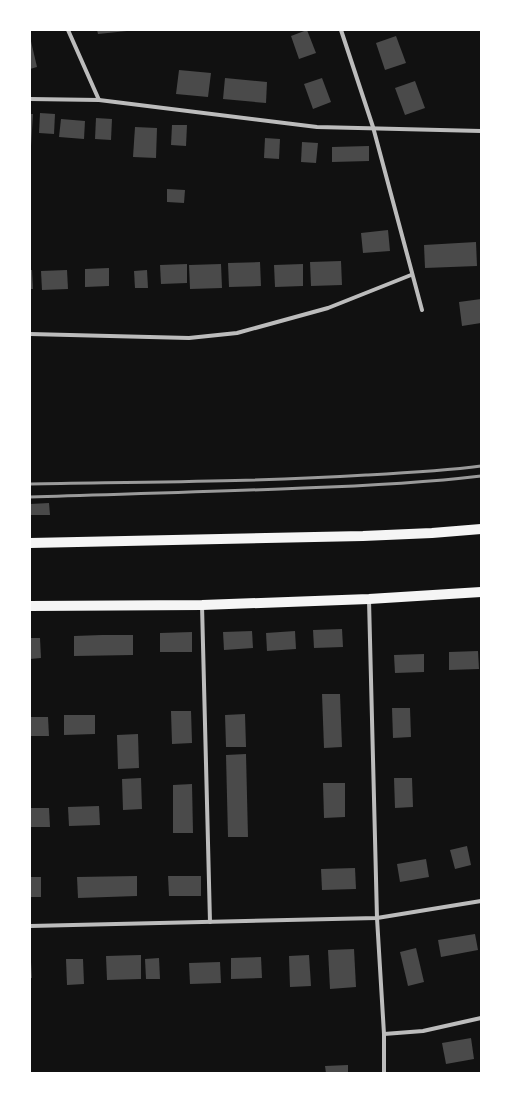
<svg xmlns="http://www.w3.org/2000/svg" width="511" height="1103" viewBox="0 0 511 1103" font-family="'DM Sans',sans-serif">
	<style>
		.building { fill: #4a4a4a }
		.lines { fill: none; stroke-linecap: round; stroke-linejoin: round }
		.minor { stroke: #bcbcbc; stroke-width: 4 }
		.primary { stroke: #f5f5f5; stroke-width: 10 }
		.rail { stroke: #9a9a9a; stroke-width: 3 }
	</style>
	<rect width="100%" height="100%" fill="#111"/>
	<g class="building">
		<path d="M97 30H127V31L98 34Z"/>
		<path d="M307 30 316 53 299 59 291 36Z"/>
		<path d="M396 36 406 63 385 70 376 43Z"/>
		<path d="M30 37 37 67 30 69Z"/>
		<path d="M179 70 211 73 208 97 176 94Z"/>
		<path d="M225 78 267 82 266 103 223 99Z"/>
		<path d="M322 78 331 102 313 109 304 84Z"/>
		<path d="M415 81 425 108 405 115 395 88Z"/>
		<path d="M40 113 55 114 54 134 39 133Z"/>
		<path d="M30 114H33L31 146H30Z"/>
		<path d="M96 118 112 119 111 140 95 139Z"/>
		<path d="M61 119 85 121 84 139 59 137Z"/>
		<path d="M172 125H187L186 146 171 145Z"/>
		<path d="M135 127 157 128 156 158 133 157Z"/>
		<path d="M265 138 280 139 279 159 264 158Z"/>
		<path d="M302 142 318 143 316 163 301 162Z"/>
		<path d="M369 146V161L332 162V147Z"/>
		<path d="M167 189 185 190 184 203 167 202Z"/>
		<path d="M388 230 390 251 363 253 361 233Z"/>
		<path d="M476 242 477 266 425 268 424 245Z"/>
		<path d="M341 261 342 285 311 286 310 262Z"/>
		<path d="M260 262 261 286 229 287 228 263Z"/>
		<path d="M187 264V283L161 284 160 265Z"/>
		<path d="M221 264 222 288 190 289 189 265Z"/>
		<path d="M303 264V286L275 287 274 265Z"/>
		<path d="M109 268V286L85 287V269Z"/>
		<path d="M30 270H32L33 289H30Z"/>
		<path d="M67 270 68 289 42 290 41 271Z"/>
		<path d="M147 270 148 288H135L134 271Z"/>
		<path d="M481 299V323L462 326 459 302Z"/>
		<path d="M49 503 50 515H30V504Z"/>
		<path d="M342 629 343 647 314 648 313 630Z"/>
		<path d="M252 631 253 648 224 650 223 632Z"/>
		<path d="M295 631 296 649 267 651 266 633Z"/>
		<path d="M192 632V652H160V633Z"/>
		<path d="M102 635H133V655L74 656V636Z"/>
		<path d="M30 638H40L41 658 30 659Z"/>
		<path d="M478 651 479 669 449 670V652Z"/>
		<path d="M424 654V672L395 673 394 655Z"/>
		<path d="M322 694H340L342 747 324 748Z"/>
		<path d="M392 708H410L411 737 393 738Z"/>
		<path d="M171 711H191L192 743 172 744Z"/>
		<path d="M245 714 246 747H226L225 715Z"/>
		<path d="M64 715H95V734L64 735Z"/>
		<path d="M30 717H48L49 736H30Z"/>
		<path d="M138 734 139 768 118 769 117 735Z"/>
		<path d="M246 754 248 837H228L226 755Z"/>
		<path d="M141 778 142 809 123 810 122 779Z"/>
		<path d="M394 778H412L413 807 395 808Z"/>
		<path d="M323 783H345V817L324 818Z"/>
		<path d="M192 784 193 833H173V785Z"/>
		<path d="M99 806 100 825 69 826 68 807Z"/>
		<path d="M30 808H49L50 827H30Z"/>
		<path d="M467 846 471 865 455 869 450 850Z"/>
		<path d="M426 859 429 877 400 882 397 864Z"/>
		<path d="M355 868 356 889 322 890 321 869Z"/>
		<path d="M137 876V896L78 898 77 877Z"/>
		<path d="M168 876H201V896H169Z"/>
		<rect x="30" y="877" width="11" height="20"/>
		<path d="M475 934 478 950 441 957 438 940Z"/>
		<path d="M416 948 424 982 408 986 400 952Z"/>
		<path d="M354 949 356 987 330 989 328 950Z"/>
		<path d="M141 955V979L107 980 106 956Z"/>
		<path d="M309 955 311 986 290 987 289 956Z"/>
		<path d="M261 957 262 978 231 979V958Z"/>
		<path d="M159 958 160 979H146L145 959Z"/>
		<path d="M66 959H83L84 984 67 985Z"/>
		<path d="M30 962H31L32 978H30Z"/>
		<path d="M220 962 221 983 190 984 189 963Z"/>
		<path d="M471 1038 474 1059 446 1064 442 1043Z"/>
		<path d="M348 1065V1073H326L325 1066Z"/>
	</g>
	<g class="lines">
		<g class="minor">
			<path d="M68 30 99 100"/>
			<path d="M341 30 373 127 422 310"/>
			<path d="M30 99 99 100 317 127 481 131"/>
			<path d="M30 334 189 338 237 333 328 308 411 275"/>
			<path d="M369 600 377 918 384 1034V1073"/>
			<path d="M202 605 210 922"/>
			<path d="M30 926 377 918 481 901"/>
			<path d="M384 1034 423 1031 481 1018"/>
		</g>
		<g class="primary">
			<path d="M30 543 363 536 432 533 481 529"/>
			<path d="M30 606 202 605 369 599 481 592"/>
		</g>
		<g class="rail">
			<path d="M30 484C142 482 254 482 366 475 404 473 443 471 481 466"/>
			<path d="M30 497C121 494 212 492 303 488 362 486 422 483 481 476"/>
		</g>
	</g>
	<rect width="511" height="1103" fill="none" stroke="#ffffff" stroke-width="62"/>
</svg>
